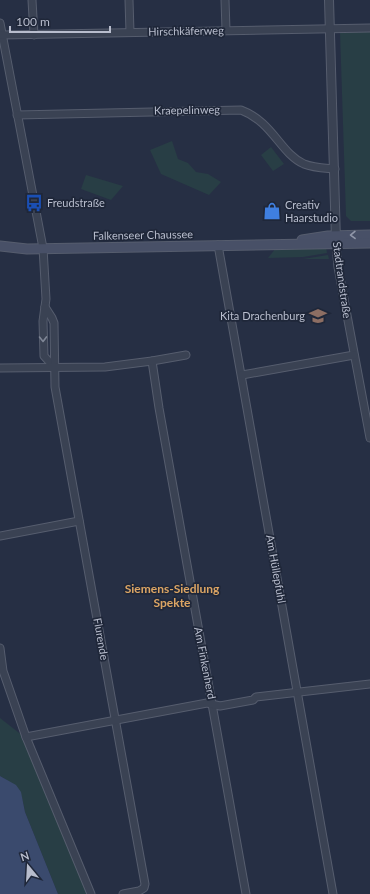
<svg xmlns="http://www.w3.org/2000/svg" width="370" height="894" viewBox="0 0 370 894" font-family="Lato,sans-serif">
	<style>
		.green { fill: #283e45 }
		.water { fill: #3a4a6d }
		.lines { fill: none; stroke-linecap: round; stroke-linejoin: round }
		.minor-casing { stroke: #565d6e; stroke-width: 9 }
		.tertiary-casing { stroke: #565d6e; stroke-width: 10 }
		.secondary-casing { stroke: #565d6e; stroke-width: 11 }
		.minor { stroke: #3a4253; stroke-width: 7 }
		.tertiary { stroke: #3a4253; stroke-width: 8 }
		.secondary { stroke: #485067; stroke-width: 9 }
		.oneway { stroke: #9197a9 }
		.oneway2 { stroke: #7f8696 }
		.labels { text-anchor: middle; stroke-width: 3.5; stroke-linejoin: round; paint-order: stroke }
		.street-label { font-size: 11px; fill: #b8bdcd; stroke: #1f2739 }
		.poi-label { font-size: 11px; fill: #b8bdcd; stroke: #1f2739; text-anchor: start }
		.neighbourhood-label { font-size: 12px; font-weight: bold; fill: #dca564; stroke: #1f2739 }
	</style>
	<rect width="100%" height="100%" fill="#262f44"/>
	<g class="green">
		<path d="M370 31V221H351L346 216 340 32Z"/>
		<path d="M172 141 178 159 188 163 196 172 208 174 221 182 209 195 161 174 150 150Z"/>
		<path d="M271 147 284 164 273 171 261 155Z"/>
		<path d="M86 175 123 186 111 200 81 189Z"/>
		<path d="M326 247 327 253 303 257 268 258 276 248Z"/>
		<path d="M328 255 329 259H302H303Z"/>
		<path d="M0 718 23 736 87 894H58L25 812C22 791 17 786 0 776Z"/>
	</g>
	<path class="water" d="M0 776 16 785 21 792 25 812 58 894H0Z"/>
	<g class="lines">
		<g class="minor-casing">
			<g id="minor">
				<path d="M32 0 34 35"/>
				<path d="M129 0 130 32"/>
				<path d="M225 0 226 30"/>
				<path d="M0 23 43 248 46 299 43 321 44 356 54 367"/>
				<path d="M2 35 370 28"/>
				<path d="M17 115 241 110C273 122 280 153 304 164 314 168 325 168 335 169"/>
				<path d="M336 244 338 267 370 438"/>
				<path d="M218 245 333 894"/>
				<path d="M45 307 52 318 54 323 55 387 145 884 144 888 139 891 123 894"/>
				<path d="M152 361 159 408 246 894"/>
				<path d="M0 368 105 367 152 361 186 355"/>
				<path d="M242 375 354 355"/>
				<path d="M0 536 79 521"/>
				<path d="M0 648 3 671 26 737 91 894"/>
				<path d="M26 737 207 703 220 706 253 700 256 697 370 684"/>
			</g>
		</g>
		<g class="tertiary-casing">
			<path id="tertiary" d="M329 0 336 241"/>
		</g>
		<g class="secondary-casing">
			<g id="secondary">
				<path d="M302 240 328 236 370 235"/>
				<path d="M0 246 27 249 370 243"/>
			</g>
		</g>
		<use href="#minor" class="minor"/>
		<use href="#tertiary" class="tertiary"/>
		<use href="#secondary" class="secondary"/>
	</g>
	<defs><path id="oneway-chevron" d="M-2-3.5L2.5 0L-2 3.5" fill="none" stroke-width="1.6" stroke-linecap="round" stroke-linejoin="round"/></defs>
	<use class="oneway" href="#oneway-chevron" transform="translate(353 235) rotate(179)"/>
	<use class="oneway2" href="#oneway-chevron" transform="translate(43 339) rotate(89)"/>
	<defs>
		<g id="bus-bare" transform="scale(1.38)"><path d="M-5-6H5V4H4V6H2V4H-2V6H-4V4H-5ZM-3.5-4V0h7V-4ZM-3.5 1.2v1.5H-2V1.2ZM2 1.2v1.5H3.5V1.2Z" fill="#1a4fb4" stroke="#1f2739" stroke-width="2.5" paint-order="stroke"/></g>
		<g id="shop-bare" transform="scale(1.38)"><path d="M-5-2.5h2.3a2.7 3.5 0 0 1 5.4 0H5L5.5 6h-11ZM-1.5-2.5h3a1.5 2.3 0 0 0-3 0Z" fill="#3f7fe0" stroke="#1f2739" stroke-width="2.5" paint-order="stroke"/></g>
		<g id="school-bare" transform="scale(1.38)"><path d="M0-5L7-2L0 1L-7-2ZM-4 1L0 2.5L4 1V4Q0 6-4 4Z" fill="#8d6e63" stroke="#1f2739" stroke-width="2.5" paint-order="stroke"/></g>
	</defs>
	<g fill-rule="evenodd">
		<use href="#bus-bare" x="34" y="203"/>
		<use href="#shop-bare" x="272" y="211"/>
		<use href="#school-bare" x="318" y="316"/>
	</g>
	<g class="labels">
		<g class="street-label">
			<text transform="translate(186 31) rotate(-1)" y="4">Hirschkäferweg</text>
			<text transform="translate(187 110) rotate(-1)" y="4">Kraepelinweg</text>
			<text transform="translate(143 235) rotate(-1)" y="4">Falkenseer Chaussee</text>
			<text transform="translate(342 280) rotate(82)" y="4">Stadtrandstraße</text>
			<text transform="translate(276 569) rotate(80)" y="4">Am Hüllepfuhl</text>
			<text transform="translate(101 639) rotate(80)" y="4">Flurende</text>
			<text transform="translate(205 663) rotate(79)" y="4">Am Finkenherd</text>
		</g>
		<g class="poi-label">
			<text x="47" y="207">Freudstraße</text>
			<text x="285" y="209">Creativ<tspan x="285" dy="13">Haarstudio</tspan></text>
			<text x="305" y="320" text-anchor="end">Kita Drachenburg</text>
		</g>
		<g class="neighbourhood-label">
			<text x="172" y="593">Siemens-Siedlung<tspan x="172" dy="14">Spekte</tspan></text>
		</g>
	</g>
	<g transform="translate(28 866) rotate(342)" stroke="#1f2739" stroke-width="3" paint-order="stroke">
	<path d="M0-3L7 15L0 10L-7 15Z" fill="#b8bdcd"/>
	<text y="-6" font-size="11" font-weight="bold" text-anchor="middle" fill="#b8bdcd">N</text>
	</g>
	<path d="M10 26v6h100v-6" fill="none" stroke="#b8bdcd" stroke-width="2"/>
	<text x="16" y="26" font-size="12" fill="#b8bdcd" stroke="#1f2739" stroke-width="3" paint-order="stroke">100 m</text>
</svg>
